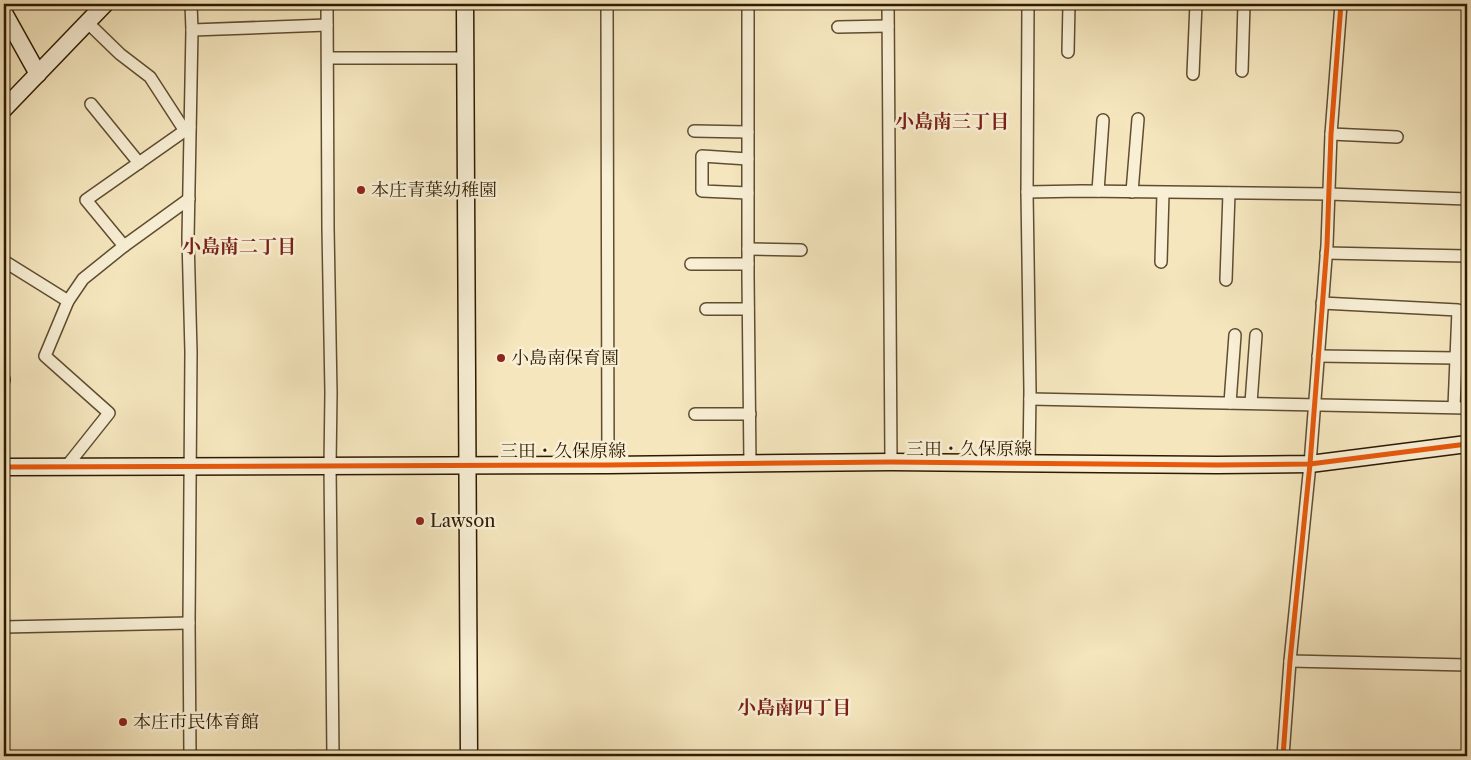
<svg xmlns="http://www.w3.org/2000/svg" width="1471" height="760" viewBox="0 0 1471 760" font-family="'Libre Caslon Text','Noto Serif JP',serif">
	<style>
		.lines { fill: none; stroke-linecap: round; stroke-linejoin: round }
		.street-casing { stroke: #604d30; stroke-width: 14 }
		.secondary-casing { stroke: #2f1a00; stroke-width: 19 }
		.street { stroke: #f8efd5; stroke-width: 11 }
		.secondary { stroke: #f8efd5; stroke-width: 16 }
		.cycleway-casing { stroke: #f8efd5; stroke-width: 8 }
		.cycleway { stroke: #e8590c; stroke-width: 5 }
		.poi-dot { fill: #8f2418; stroke: #f8efd5; stroke-width: 2 }
		.labels { text-anchor: middle; stroke-width: 5; stroke-linejoin: round; paint-order: stroke }
		.poi-label { font-size: 18px; fill: #2f1a00; stroke: #f8efd5; text-anchor: start }
		.street-label { font-size: 18px; fill: #2f1a00; stroke: #f8efd5 }
		.neighbourhood-label { font-size: 19px; font-weight: bold; fill: #7a1f14; stroke: #f8efd5 }
	</style>
	<rect width="100%" height="100%" fill="#f5e6be"/>
	<filter id="stains"><feTurbulence type="fractalNoise" baseFrequency=".004" numOctaves="4"/><feColorMatrix values="0 0 0 0 .2 0 0 0 0 .09 0 0 0 0 .02 0 0 0 .5 -.17"/></filter>
	<radialGradient id="worn" r=".72"><stop offset=".6" stop-color="#630" stop-opacity="0"/><stop offset="1" stop-color="#630" stop-opacity=".3"/></radialGradient>
	<g class="lines">
		<g class="street-casing">
			<g id="street">
				<path d="M327 4 328 228 331 393 330 466 333 756"/>
				<path d="M607 4 608 465"/>
				<path d="M748 4V277L750 464"/>
				<path d="M888 4 891 462"/>
				<path d="M1028 4 1027 192 1030 391 1029 463"/>
				<path d="M88 23 120 54 150 77 185 131"/>
				<path d="M838 27 888 26"/>
				<path d="M192 30 327 25"/>
				<path d="M1068 52 1069 4"/>
				<path d="M328 58H466"/>
				<path d="M1242 71 1244 4"/>
				<path d="M1193 74 1196 4"/>
				<path d="M91 104 139 163"/>
				<path d="M694 131 748 132"/>
				<path d="M1331 134 1397 137"/>
				<path d="M748 159 702 156V191L748 193"/>
				<path d="M1098 191 1103 120"/>
				<path d="M1027 192 1082 191 1329 194 1467 199"/>
				<path d="M1132 192 1138 119"/>
				<path d="M124 246 86 200 190 127"/>
				<path d="M748 249 801 250"/>
				<path d="M1326 253 1467 256"/>
				<path d="M1161 262 1163 193"/>
				<path d="M691 264H748"/>
				<path d="M4 265 7 263 68 301"/>
				<path d="M1226 280 1229 193"/>
				<path d="M1322 303 1458 310 1454 407"/>
				<path d="M706 309H748"/>
				<path d="M1318 356 1456 358"/>
				<path d="M4 380V379"/>
				<path d="M1030 399 1467 408"/>
				<path d="M1230 403 1235 335"/>
				<path d="M1251 403 1256 335"/>
				<path d="M695 414H750"/>
				<path d="M66 467 109 413 45 356 68 301 83 279 124 246 189 199"/>
				<path d="M4 627 189 623"/>
				<path d="M1290 661 1467 665"/>
				<path d="M190 756 189 623 191 352 188 238 192 30 191 4"/>
				<path d="M1283 756 1290 661 1310 464 1327 245 1331 134 1341 4"/>
			</g>
		</g>
		<g class="secondary-casing">
			<g id="secondary">
				<path d="M465 4 469 756"/>
				<path d="M4 13 38 74"/>
				<path d="M4 109 105 4"/>
				<path d="M4 467 608 465 891 462 1217 465 1310 464 1467 444"/>
			</g>
		</g>
		<use href="#street" class="street"/>
		<use href="#secondary" class="secondary"/>
		<g class="cycleway-casing">
			<g id="cycleway">
				<path d="M4 467 608 465 891 462 1217 465 1310 464 1467 444"/>
				<path d="M1283 756 1290 661 1310 464 1327 245 1331 134 1341 4"/>
			</g>
		</g>
		<use href="#cycleway" class="cycleway"/>
	</g>
	<g class="poi-dot">
		<circle cx="361" cy="190" r="5"/>
		<circle cx="501" cy="358" r="5"/>
		<circle cx="420" cy="521" r="5"/>
		<circle cx="123" cy="722" r="5"/>
	</g>
	<g class="labels">
		<g class="poi-label">
			<text x="371" y="196">本庄青葉幼稚園</text>
			<text x="511" y="364">小島南保育園</text>
			<text x="430" y="527">Lawson</text>
			<text x="133" y="728">本庄市民体育館</text>
		</g>
		<g class="street-label">
			<text x="969" y="455">三田・久保原線</text>
			<text x="563" y="457">三田・久保原線</text>
		</g>
		<g class="neighbourhood-label">
			<text x="952" y="128">小島南三丁目</text>
			<text x="239" y="253">小島南二丁目</text>
			<text x="794" y="714">小島南四丁目</text>
		</g>
	</g>
	<rect width="1471" height="760" fill="none" stroke="#f5e6be" stroke-width="20"/>
	<rect x="5" y="5" width="1461" height="750" fill="none" stroke="#2f1a00" stroke-width="2.5"/>
	<rect x="10" y="10" width="1451" height="740" fill="none" stroke="#2f1a00"/>
	<rect width="100%" height="100%" filter="url(#stains)"/>
	<rect width="100%" height="100%" fill="url(#worn)"/>
</svg>
